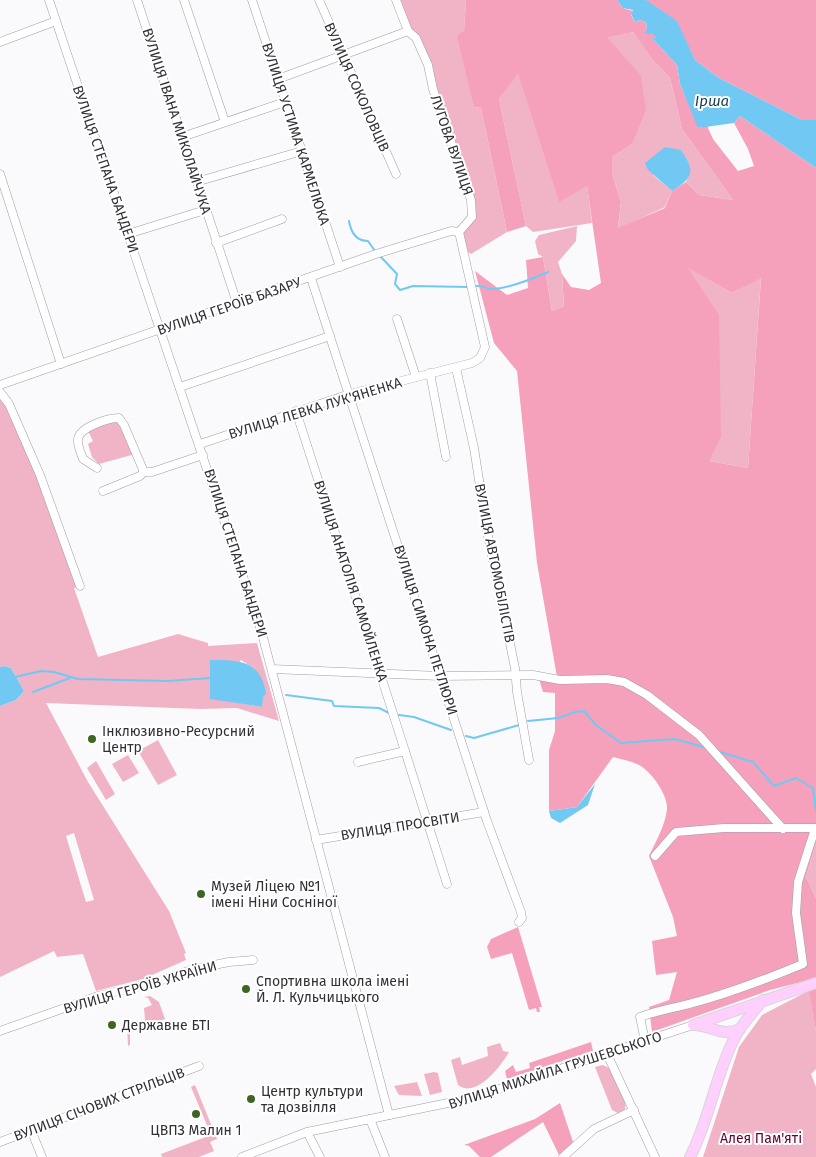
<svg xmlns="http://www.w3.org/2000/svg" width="816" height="1157" viewBox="0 0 816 1157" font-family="'Fira Sans',sans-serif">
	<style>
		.green { fill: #f1b4c6; fill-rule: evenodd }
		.forest { fill: #f5a1bc; fill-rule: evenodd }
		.water { fill: #71c9f3 }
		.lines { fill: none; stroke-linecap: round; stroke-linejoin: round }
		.stream { stroke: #71c9f3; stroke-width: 2 }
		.minor-casing { stroke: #9f9cab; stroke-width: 9 }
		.major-casing { stroke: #d6d6d7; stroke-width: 12 }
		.minor { stroke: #fff; stroke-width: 8 }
		.major { stroke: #ffd0fe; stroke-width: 10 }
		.poi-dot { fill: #3e6622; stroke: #fff; stroke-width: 2 }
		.labels { text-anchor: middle; stroke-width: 4; stroke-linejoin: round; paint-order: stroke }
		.street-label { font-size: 14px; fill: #313036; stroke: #fff }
		.poi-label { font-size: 14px; fill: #313036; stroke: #fff; text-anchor: start }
		.park-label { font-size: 14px; fill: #650033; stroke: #fff }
		.water-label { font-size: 15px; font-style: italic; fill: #183f51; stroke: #fff }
	</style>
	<rect width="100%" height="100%" fill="#fafafd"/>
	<g class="green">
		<path d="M396 0H466L464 31 474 107 481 108 507 232 471 254 468 252 463 234 476 214 450 122 441 108 421 41 416 32 406 25Z"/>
		<path d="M635 32 651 58 670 78 682 129 733 200 699 195 686 182C693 169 689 162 681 150L653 175 672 191 665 207 618 229 621 202 612 173V157L632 144 606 36Z"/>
		<path d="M518 73 559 201 587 185 592 223 533 232 526 226 499 99Z"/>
		<path d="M577 226 576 241 558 262 562 274 564 308 552 311 543 257 538 254 535 241 539 235Z"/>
		<path d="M687 267 732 293 761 277 748 468 709 461Z"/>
		<path d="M0 392 7 400 80 586 74 588 98 657 178 634 208 643V646L257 643 279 721 237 708 200 709 46 703 88 782 169 911 186 953 184 954 186 960 143 979 96 991 83 954 57 957 54 951 0 977V706L16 700 24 691 11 668 5 666 0 667ZM241 660 255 669 262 707 210 698ZM74 833 94 900 86 902 66 836Z"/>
		<path d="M119 421 135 454 99 464 92 457 88 444 93 441 88 431 107 422Z"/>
		<path d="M158 740 177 775 158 785 138 751Z"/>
		<path d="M128 755 139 773 123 782 112 764Z"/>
		<path d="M96 761 115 794 106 800 87 768Z"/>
		<path d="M816 843V898L806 877Z"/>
		<path d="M810 990 816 1031V1069L811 1074 816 1087V1157H703L739 1047 762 1015Z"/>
		<path d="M150 996 159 1002 165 1019 151 1024V1020H146V1023L130 1024V1045L128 1046 127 1022 145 1020 144 1008 152 1005 148 998 144 997Z"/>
		<path d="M500 1043 503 1051 509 1052C501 1066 476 1099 458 1085L451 1060 460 1057 462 1065 488 1056 487 1047Z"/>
		<path d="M602 1065C616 1067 628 1096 625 1109L618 1113 612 1110 595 1067Z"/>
		<path d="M434 1072 438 1073 442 1092 430 1095 424 1074Z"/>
		<path d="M417 1082 422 1096 399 1095 394 1086Z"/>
		<path d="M195 1085 217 1139 210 1142 214 1151 199 1157H162L161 1154 211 1135 191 1087Z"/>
	</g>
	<g class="forest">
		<path d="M466 0H617L623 8 633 11 631 15 635 22 640 20 646 22 647 29 644 32H652L656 38H652L677 65 680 84 699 128 709 125 708 128 713 139 738 171 754 166 748 149 734 123 740 116 816 168V843L806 877 816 898V1031L808 983 805 981 770 990 652 1032 649 1007 669 1000 677 972 656 975 652 941 677 936 673 917 649 856C656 841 665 826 667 809 668 795 651 771 639 765 631 761 621 759 613 757L577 807 549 811V750L555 731V693L543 692 538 676 557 677 537 563 517 371 494 343 475 271 507 295 528 288 526 260 543 257 552 311 564 307 562 274 571 287 589 290 601 283 587 186 559 202 518 74 499 99 526 226 507 232 481 108 474 107 457 36 464 31ZM634 32 651 58 670 78 682 129 733 200 699 195 686 182 672 191 665 208 618 228 621 202 612 173V157L632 144 646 110 641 76 607 37ZM688 268 732 293 761 278 748 468 709 461 721 437 719 315Z"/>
		<path d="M646 0H816V120H802L719 78 695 60 686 42Z"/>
		<path d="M518 927 542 1007H539L540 1012H537L536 1008 529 1010 512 953 491 959 487 947 491 939Z"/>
		<path d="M591 1042 593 1051 507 1079 505 1071 513 1065 516 1072 530 1068 529 1063Z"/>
		<path d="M560 1103 573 1142 559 1155 543 1122 491 1157H480L469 1146 464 1145 535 1119Z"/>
	</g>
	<g class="water">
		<path d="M617 0H646L677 21 695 60 719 78 802 120H816V168L740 116 734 123 698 128 680 84 677 65 652 38H656L652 33 647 34 644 32 647 29 646 22 640 20 635 22 631 14 633 10 623 8Z"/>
		<path d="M665 147 681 150C696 171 693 178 672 191L648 170 645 163Z"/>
		<path d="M210 660C238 660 261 659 266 694L263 697 262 707 210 699Z"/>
		<path d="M5 666 11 668 24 691 16 700 0 706V667Z"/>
		<path d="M595 784 588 805 560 823 551 818 549 811 577 807Z"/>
	</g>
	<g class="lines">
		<g class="stream">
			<path d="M349 221C351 233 356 241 368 241L375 251"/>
			<path d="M380 256 397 274 395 284 400 290 413 286 469 287"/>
			<path d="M477 286C484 285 485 289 491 289 508 289 532 279 548 272"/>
			<path d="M15 677 41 671 54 672 78 679 167 681 211 678"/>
			<path d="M33 692 70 678"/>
			<path d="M286 695 332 701 334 706 379 708 389 713"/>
			<path d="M399 715 414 717 451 730"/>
			<path d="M528 721 558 718 575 712 584 711 596 725 621 743 675 739 703 747"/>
			<path d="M466 736 474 738 519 725"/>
			<path d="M720 752 753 762 774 786 796 778 813 788 816 811"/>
		</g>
		<g class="minor-casing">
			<g id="minor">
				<path d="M49 0 261 630 389 1115"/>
				<path d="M137 0 237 303"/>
				<path d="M184 0 225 122"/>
				<path d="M252 0 340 267"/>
				<path d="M319 0 396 174"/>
				<path d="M0 42 56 21"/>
				<path d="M278 79 408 31"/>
				<path d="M182 137 285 102"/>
				<path d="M0 174 61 364"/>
				<path d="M196 182 302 151"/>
				<path d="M128 234 205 210"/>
				<path d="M216 243 282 219"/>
				<path d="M311 278 487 821 521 912 522 918 519 922"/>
				<path d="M397 319 416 377"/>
				<path d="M456 368 474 448 487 531 515 668 517 692 529 760"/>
				<path d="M430 373 446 457"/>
				<path d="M0 385 376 254 451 231 459 232"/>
				<path d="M180 387 330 336"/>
				<path d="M0 392 9 404 40 475 80 586"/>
				<path d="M296 411 405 751"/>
				<path d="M200 444 350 394 472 363 480 358 485 347 459 232 472 217 471 200 433 89 428 65 416 38 408 31 396 0"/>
				<path d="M97 468 83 459C81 453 77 445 78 439 80 427 108 418 119 418L124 425 144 472 140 476 103 491"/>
				<path d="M144 472H152L203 455"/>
				<path d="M272 669 440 676 533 675 560 680 607 679 624 682 647 695 699 735 783 829"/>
				<path d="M358 762 405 751 447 884"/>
				<path d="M316 840 484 812"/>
				<path d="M655 856 676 832 724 828H816"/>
				<path d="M0 1031 98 996 162 980 194 969 229 962 253 960"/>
				<path d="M645 1041 640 1017C654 1012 667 1009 681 1006 723 996 764 980 803 964L796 913 798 882 815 829"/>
				<path d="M607 1054 655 1157"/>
				<path d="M370 1119 385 1157"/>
				<path d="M31 1130 42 1157"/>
				<path d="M307 1132 320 1157"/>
				<path d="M0 1142 199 1066"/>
				<path d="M242 1157 307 1132 472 1098 693 1025"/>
				<path d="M563 1157 594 1129 634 1110"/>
			</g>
		</g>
		<g class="major-casing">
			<g id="major">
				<path d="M693 1025 816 983"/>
				<path d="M694 1025C714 1026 719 1037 740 1029"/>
				<path d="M690 1157C710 1119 715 1075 735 1037 742 1024 753 1012 763 1000"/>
			</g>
		</g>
		<use href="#minor" class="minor"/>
		<use href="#major" class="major"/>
	</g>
	<g class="poi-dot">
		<circle cx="92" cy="739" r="5"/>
		<circle cx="201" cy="894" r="5"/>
		<circle cx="246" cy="989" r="5"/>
		<circle cx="112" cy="1025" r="5"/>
		<circle cx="251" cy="1099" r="5"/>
		<circle cx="196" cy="1114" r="5"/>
	</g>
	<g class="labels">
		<g class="street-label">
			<text transform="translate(357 87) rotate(66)" y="5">ВУЛИЦЯ СОКОЛОВЦІВ</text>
			<text transform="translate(177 121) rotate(72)" y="5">ВУЛИЦЯ ІВАНА МИКОЛАЙЧУКА</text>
			<text transform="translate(296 134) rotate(72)" y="5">ВУЛИЦЯ УСТИМА КАРМЕЛЮКА</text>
			<text transform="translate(452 145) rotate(71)" y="5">ЛУГОВА ВУЛИЦЯ</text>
			<text transform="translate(106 169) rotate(71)" y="5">ВУЛИЦЯ СТЕПАНА БАНДЕРИ</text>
			<text transform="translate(229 306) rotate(-19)" y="5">ВУЛИЦЯ ГЕРОЇВ БАЗАРУ</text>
			<text transform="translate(315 408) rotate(-17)" y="5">ВУЛИЦЯ ЛЕВКА ЛУК'ЯНЕНКА</text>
			<text transform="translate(236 553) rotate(72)" y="5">ВУЛИЦЯ СТЕПАНА БАНДЕРИ</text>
			<text transform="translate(495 563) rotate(79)" y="5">ВУЛИЦЯ АВТОМОБІЛІСТІВ</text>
			<text transform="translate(351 581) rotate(72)" y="5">ВУЛИЦЯ АНАТОЛІЯ САМОЙЛЕНКА</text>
			<text transform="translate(426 630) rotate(72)" y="5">ВУЛИЦЯ СИМОНА ПЕТЛЮРИ</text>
			<text transform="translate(400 826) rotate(-9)" y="5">ВУЛИЦЯ ПРОСВІТИ</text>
			<text transform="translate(140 987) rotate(-16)" y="5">ВУЛИЦЯ ГЕРОЇВ УКРАЇНИ</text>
			<text transform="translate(555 1070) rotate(-18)" y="5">ВУЛИЦЯ МИХАЙЛА ГРУШЕВСЬКОГО</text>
			<text transform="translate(99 1104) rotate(-21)" y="5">ВУЛИЦЯ СІЧОВИХ СТРІЛЬЦІВ</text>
		</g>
		<g class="poi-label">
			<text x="102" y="736">Інклюзивно-Ресурсний<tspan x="102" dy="16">Центр</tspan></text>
			<text x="211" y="891">Музей Ліцею №1<tspan x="211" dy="16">імені Ніни Сосніної</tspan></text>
			<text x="256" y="986">Спортивна школа імені<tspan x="256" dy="16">Й. Л. Кульчицького</tspan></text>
			<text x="122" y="1030">Державне БТІ</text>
			<text x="261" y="1096">Центр культури<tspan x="261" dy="16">та дозвілля</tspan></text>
			<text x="196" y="1135" text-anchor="middle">ЦВПЗ Малин 1</text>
		</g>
		<g class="park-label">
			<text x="761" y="1143">Алея Пам'яті</text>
		</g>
		<g class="water-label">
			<text x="712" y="106">Ірша</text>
		</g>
	</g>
</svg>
